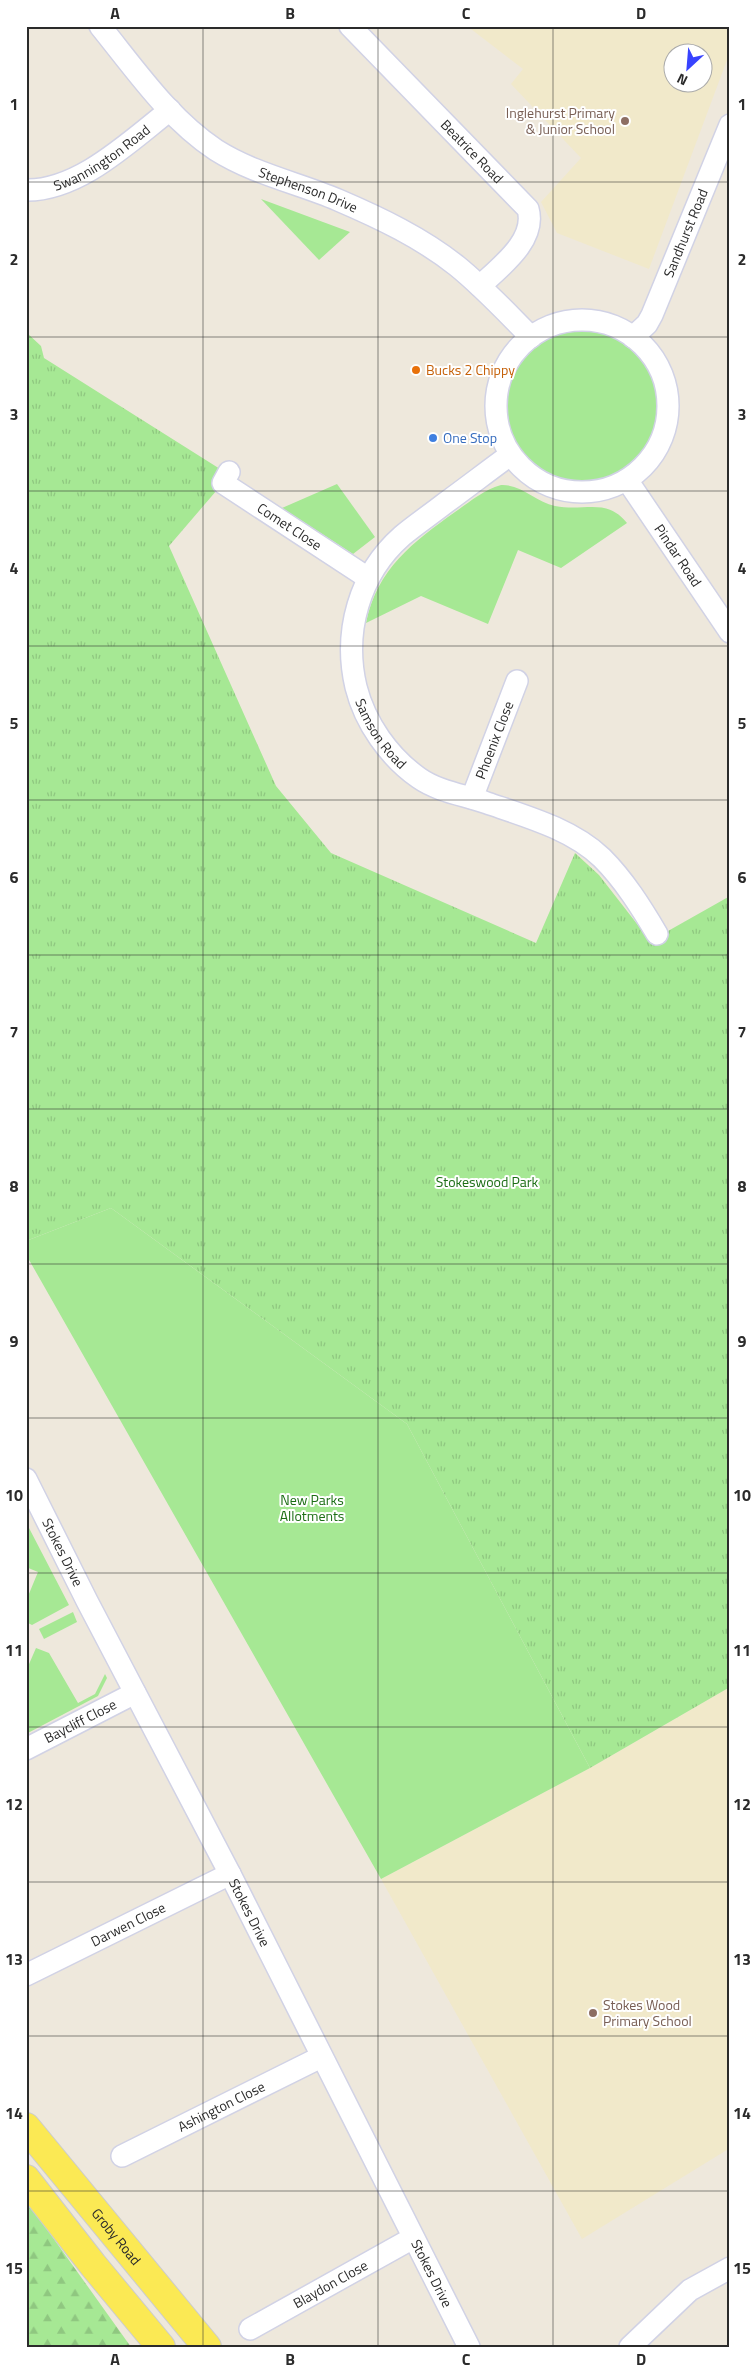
<svg xmlns="http://www.w3.org/2000/svg" width="756" height="2373" viewBox="0 0 756 2373" font-family="'Titillium Web',sans-serif">
	<style>
		.education { fill: #f1e9ca; fill-rule: evenodd }
		.grass { fill: #a6e894 }
		.forest { fill: url(#forest-firs) }
		.park { fill: url(#park-tufts) }
		.lines { fill: none; stroke-linecap: round; stroke-linejoin: round }
		.street-casing { stroke: #d1d2e5; stroke-width: 24 }
		.primary-casing { stroke: #ccc; stroke-width: 30 }
		.street { stroke: #fff; stroke-width: 21 }
		.primary { stroke: #fbe954; stroke-width: 28 }
		.grid { fill: none; stroke: #2b2b2b; stroke-width: 1; stroke-opacity: 0.55 }
		.education-dot { fill: #8d6e63; stroke: #fff; stroke-width: 2 }
		.food-dot { fill: #e8710a; stroke: #fff; stroke-width: 2 }
		.shop-dot { fill: #3f7fe0; stroke: #fff; stroke-width: 2 }
		.labels { text-anchor: middle; stroke-width: 4; stroke-linejoin: round; paint-order: stroke }
		.education-label { font-size: 14px; fill: #785e54; stroke: #fff; text-anchor: end }
		.street-label { font-size: 14px; fill: #2b2b2b; stroke: #fff }
		.food-label { font-size: 14px; fill: #c56008; stroke: #fff; text-anchor: start }
		.shop-label { font-size: 14px; fill: #366cbe; stroke: #fff; text-anchor: start }
		.park-label { font-size: 14px; fill: #1c6e15; stroke: #fff }
		.neatline { fill: none; stroke: #2b2b2b; stroke-width: 2 }
		.grid-label { font-size: 16px; text-anchor: middle; font-weight: bold; fill: #2b2b2b }
	</style>
	<defs>
		<pattern id="forest-firs" width="22" height="20" patternUnits="userSpaceOnUse" patternTransform="scale(1.25)"><rect width="22" height="20" fill="#a6e894"/><path d="M5 1l3.5 6h-7zM16 11l3.5 6h-7z" fill="#8fc780"/></pattern>
		<pattern id="park-tufts" width="24" height="20" patternUnits="userSpaceOnUse" patternTransform="scale(1.25)"><rect width="24" height="20" fill="#a6e894"/><path d="M3 7l-1-3M5 7V3M7 7l1-3M15 17l-1-3M17 17v-4M19 17l1-3" fill="none" stroke="#8fc780"/></pattern>
	</defs>
	<rect width="100%" height="100%" fill="#eee8dc"/>
	<g class="education">
		<path d="M467 26H730V52L649 269 557 233 541 202 581 158 511 84 523 69ZM674 52H704V82H674Z"/>
		<path d="M730 1687V2148L582 2239 381 1879 590 1768Z"/>
	</g>
	<g class="grass">
		<path d="M261 199 350 232 319 260Z"/>
		<circle cx="582" cy="405" r="76"/>
		<path d="M337 484 375 537 353 554 282 508Z"/>
		<path d="M501 485C521 484 536 502 555 506 585 512 606 497 627 523L561 568 518 550 488 624 421 596 366 623C377 569 413 542 455 512 470 502 483 490 501 485Z"/>
		<path d="M111 1208 407 1424 590 1768 381 1879 28 1258H26V1241Z"/>
		<path d="M29 1528 69 1605 32 1625 26 1622V1601L38 1572 26 1567V1530Z"/>
		<path d="M73 1612 77 1622 44 1639 39 1629Z"/>
		<path d="M36 1648 49 1653 78 1703 95 1694 105 1674 107 1678 98 1696 26 1734V1671Z"/>
	</g>
	<path class="forest" d="M26 2200 131 2347H26Z"/>
	<path class="park" d="M26 332 41 346 44 358 228 474 223 483 169 546 276 786 331 853 536 943 575 853 599 875 648 938 668 931 730 896V1687L590 1768 407 1424 111 1208 26 1241Z"/>
	<g class="lines">
		<g class="street-casing">
			<g id="street">
				<path id="s1" d="M100 26C135 69 169 119 216 150 254 174 298 183 338 200 380 218 422 238 457 266 483 287 507 313 531 337"/>
				<path id="s2" d="M350 26 528 209C537 240 500 267 480 286"/>
				<path id="s3" d="M26 190C79 191 130 141 170 110"/>
				<circle cx="582" cy="406" r="86"/>
				<path id="s4" d="M633 337 647 324 652 315 730 125"/>
				<path id="s5" d="M510 455C488 471 466 488 444 504 430 515 415 525 402 536 359 574 343 632 356 687 365 723 389 757 419 778 439 792 465 795 487 803 525 816 572 829 602 858 624 880 641 907 657 934"/>
				<path id="s6" d="M229 472 223 483 368 578"/>
				<path id="s7" d="M627 480 730 632"/>
				<path id="s8" d="M472 798 517 681"/>
				<path id="s9" d="M26 1479 87 1601 230 1874 469 2347"/>
				<path id="s10" d="M26 1749 135 1693"/>
				<path id="s11" d="M26 1975 230 1874"/>
				<path id="s12" d="M122 2156 321 2057"/>
				<path id="s13" d="M250 2329 413 2238"/>
				<path d="M630 2347 690 2290 730 2268"/>
			</g>
		</g>
		<g class="primary-casing">
			<g id="primary">
				<path id="s14" d="M26 2127 207 2347"/>
				<path d="M26 2179 93 2265 161 2347"/>
			</g>
		</g>
		<use href="#street" class="street"/>
		<use href="#primary" class="primary"/>
	</g>
	<path class="grid" d="M203 26V2347M378 26V2347M553 26V2347M26 182H730M26 337H730M26 491H730M26 646H730M26 800H730M26 955H730M26 1109H730M26 1264H730M26 1418H730M26 1573H730M26 1727H730M26 1882H730M26 2036H730M26 2191H730"/>
	<g class="education-dot">
		<circle cx="625" cy="121" r="5"/>
		<circle cx="593" cy="2013" r="5"/>
	</g>
	<circle class="food-dot" cx="416" cy="370" r="5"/>
	<circle class="shop-dot" cx="433" cy="438" r="5"/>
	<g class="labels">
		<g class="education-label">
			<text x="615" y="118">Inglehurst Primary<tspan x="615" dy="16">&amp; Junior School</tspan></text>
			<text x="603" y="2010" text-anchor="start">Stokes Wood<tspan x="603" dy="16">Primary School</tspan></text>
		</g>
		<g class="street-label">
			<text dy="5" stroke="none"><textPath href="#s2" startOffset="175">Beatrice Road</textPath></text>
			<text dy="5" stroke="none"><textPath href="#s3" startOffset="84">Swannington Road</textPath></text>
			<text dy="5" stroke="none"><textPath href="#s1" startOffset="271">Stephenson Drive</textPath></text>
			<text dy="5" stroke="none"><textPath href="#s4" startOffset="118">Sandhurst Road</textPath></text>
			<text dy="5" stroke="none"><textPath href="#s6" startOffset="92">Comet Close</textPath></text>
			<text dy="5" stroke="none"><textPath href="#s7" startOffset="91">Pindar Road</textPath></text>
			<text dy="5" stroke="none"><textPath href="#s5" startOffset="354">Samson Road</textPath></text>
			<text dy="5" stroke="none"><textPath href="#s8" startOffset="62">Phoenix Close</textPath></text>
			<text dy="5" stroke="none"><textPath href="#s9" startOffset="82">Stokes Drive</textPath></text>
			<text dy="5" stroke="none"><textPath href="#s10" startOffset="61">Baycliff Close</textPath></text>
			<text dy="5" stroke="none"><textPath href="#s9" startOffset="488">Stokes Drive</textPath></text>
			<text dy="5" stroke="none"><textPath href="#s11" startOffset="114">Darwen Close</textPath></text>
			<text dy="5" stroke="none"><textPath href="#s12" startOffset="111">Ashington Close</textPath></text>
			<text dy="5" stroke="none"><textPath href="#s14" startOffset="142">Groby Road</textPath></text>
			<text dy="5" stroke="none"><textPath href="#s9" startOffset="892">Stokes Drive</textPath></text>
			<text dy="5" stroke="none"><textPath href="#s13" startOffset="92">Blaydon Close</textPath></text>
		</g>
		<g class="food-label">
			<text x="426" y="375">Bucks 2 Chippy</text>
		</g>
		<g class="shop-label">
			<text x="443" y="443">One Stop</text>
		</g>
		<g class="park-label">
			<text x="487" y="1187">Stokeswood Park</text>
			<text x="312" y="1505">New Parks<tspan x="312" dy="16">Allotments</tspan></text>
		</g>
	</g>
	<rect width="756" height="2373" fill="none" stroke="#ffffff" stroke-width="55"/>
	<g transform="translate(688 68) rotate(206)"><circle r="24" fill="#ffffff" stroke="#aaaaaa"/>
	<path d="M0-4L9 19L0 12L-9 19Z" fill="#3843ff"/>
	<text y="-8" font-size="14" font-weight="bold" text-anchor="middle" fill="#2b2b2b">N</text>
	</g>
	<rect x="28" y="28" width="700" height="2318" class="neatline"/>
	<g class="grid-label">
		<text x="115" y="19">A</text>
		<text x="290" y="19">B</text>
		<text x="466" y="19">C</text>
		<text x="641" y="19">D</text>
		<text x="14" y="110">1</text>
		<text x="742" y="110">1</text>
		<text x="14" y="265">2</text>
		<text x="742" y="265">2</text>
		<text x="14" y="420">3</text>
		<text x="742" y="420">3</text>
		<text x="14" y="574">4</text>
		<text x="742" y="574">4</text>
		<text x="14" y="729">5</text>
		<text x="742" y="729">5</text>
		<text x="14" y="883">6</text>
		<text x="742" y="883">6</text>
		<text x="14" y="1038">7</text>
		<text x="742" y="1038">7</text>
		<text x="14" y="1192">8</text>
		<text x="742" y="1192">8</text>
		<text x="14" y="1347">9</text>
		<text x="742" y="1347">9</text>
		<text x="14" y="1501">10</text>
		<text x="742" y="1501">10</text>
		<text x="14" y="1656">11</text>
		<text x="742" y="1656">11</text>
		<text x="14" y="1810">12</text>
		<text x="742" y="1810">12</text>
		<text x="14" y="1965">13</text>
		<text x="742" y="1965">13</text>
		<text x="14" y="2119">14</text>
		<text x="742" y="2119">14</text>
		<text x="14" y="2274">15</text>
		<text x="742" y="2274">15</text>
		<text x="115" y="2365">A</text>
		<text x="290" y="2365">B</text>
		<text x="466" y="2365">C</text>
		<text x="641" y="2365">D</text>
	</g>
</svg>
